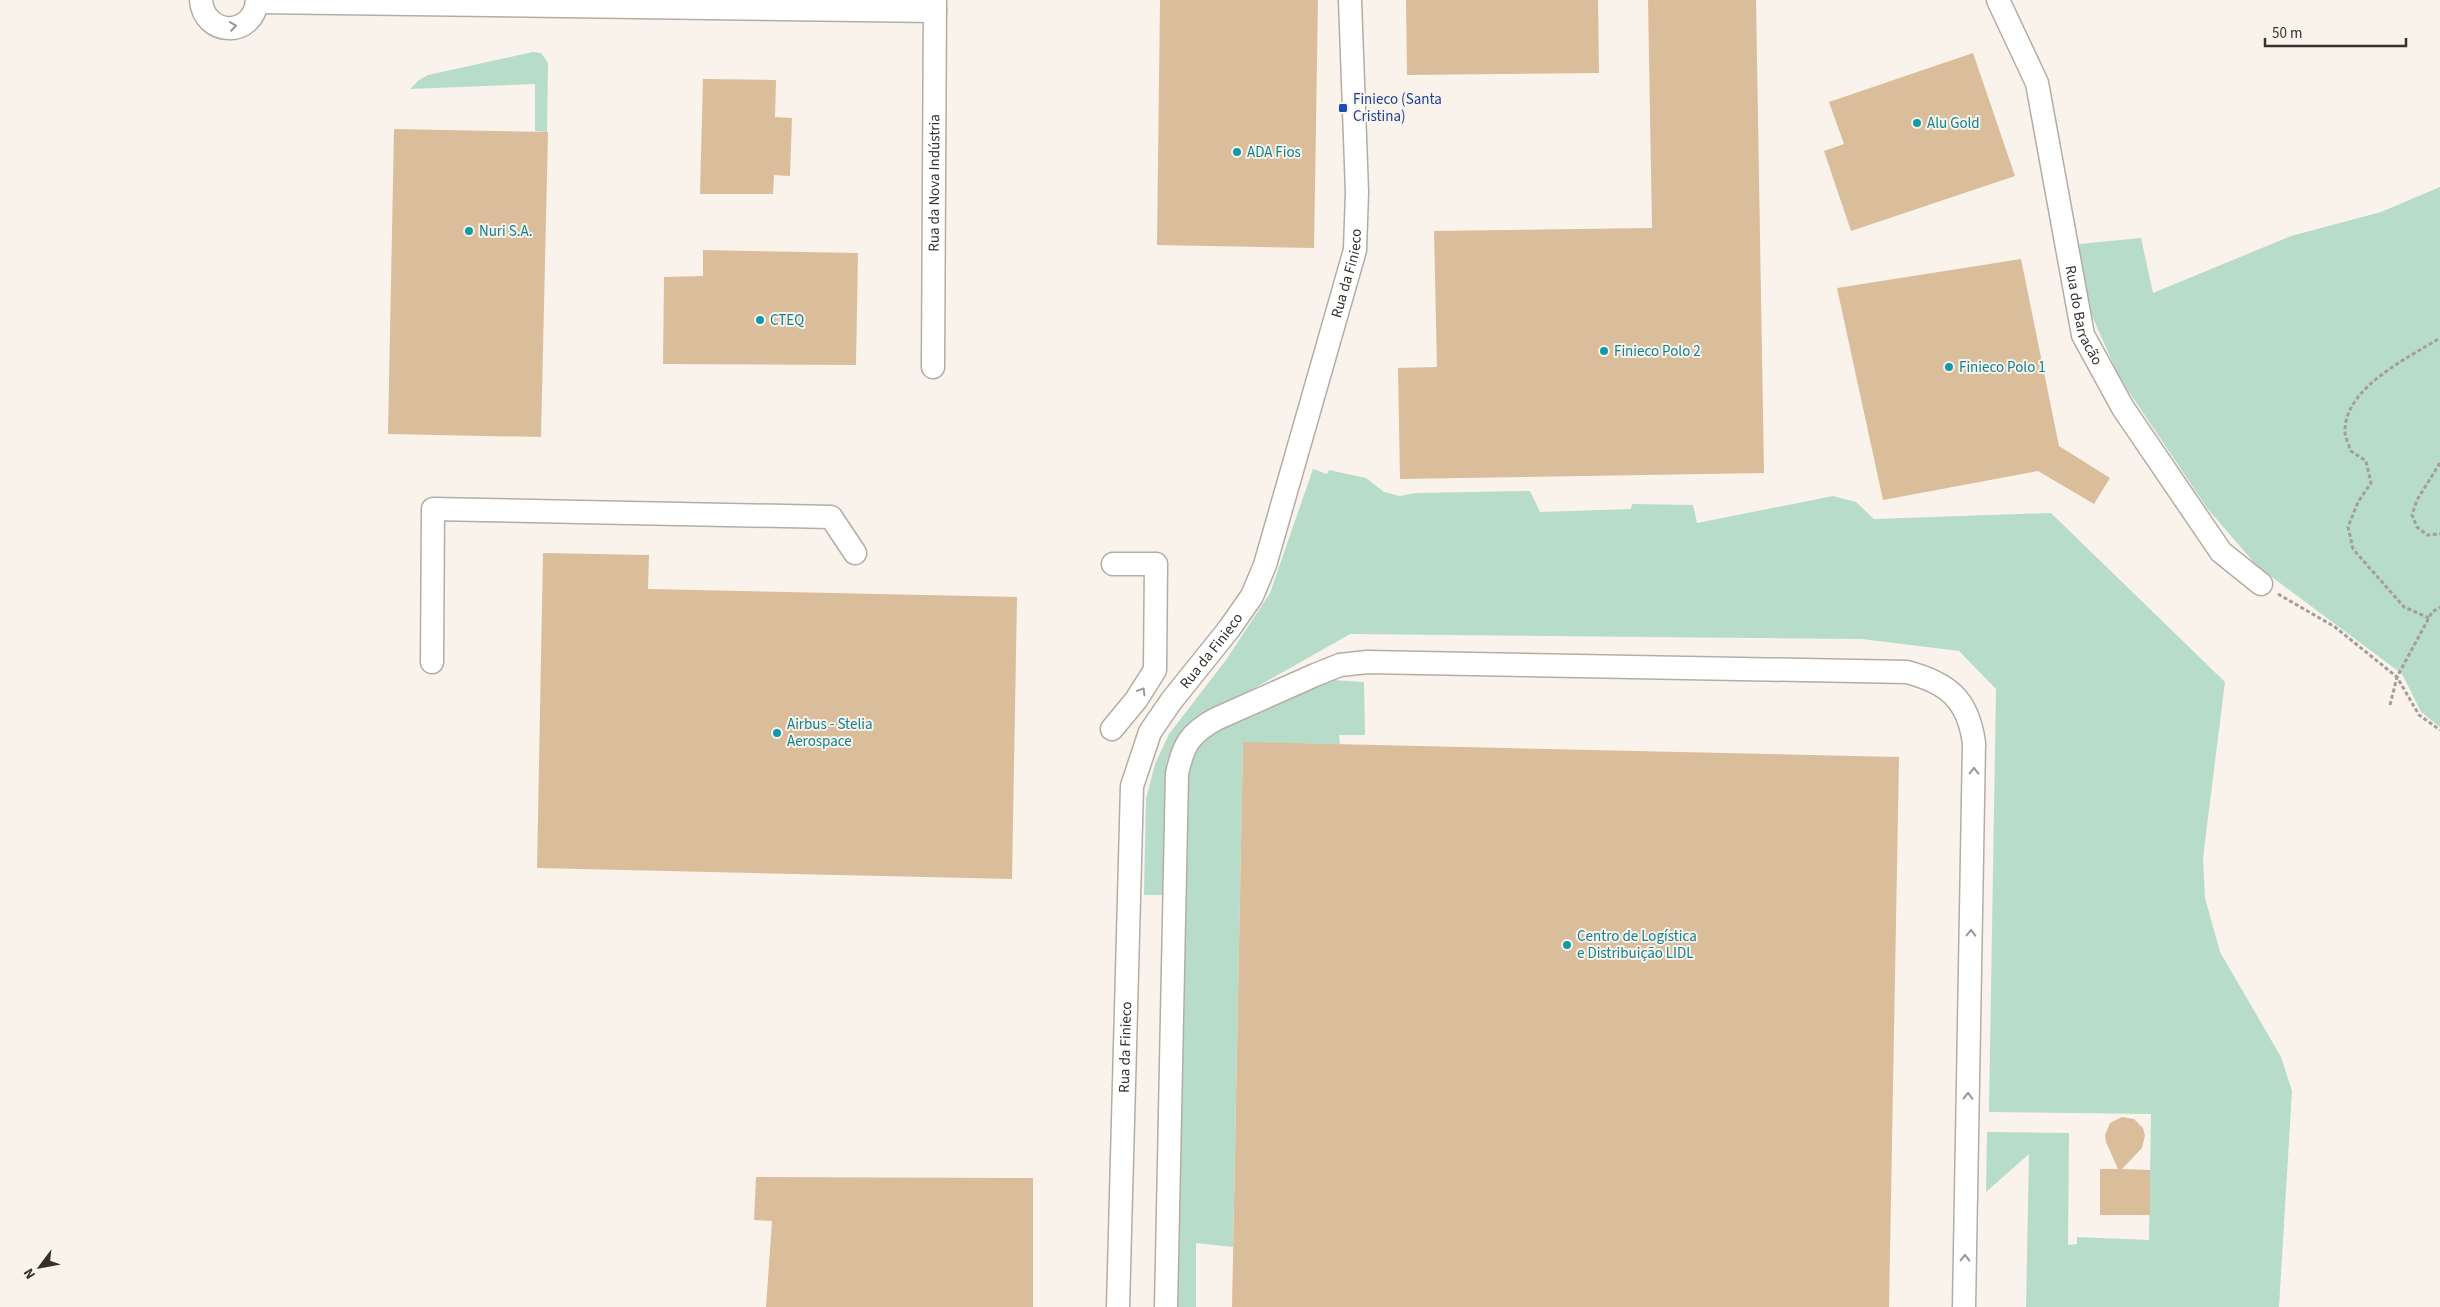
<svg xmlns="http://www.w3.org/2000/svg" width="2440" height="1307" viewBox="0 0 2440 1307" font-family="'Source Sans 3',sans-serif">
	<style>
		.green { fill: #b7dcc9 }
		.building { fill: #dabd9b }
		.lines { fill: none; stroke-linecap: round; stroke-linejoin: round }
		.minor-casing { stroke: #b4ada5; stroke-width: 25 }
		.path { stroke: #a49e99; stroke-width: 3; stroke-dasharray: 4 2.5; stroke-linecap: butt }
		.minor { stroke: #fff; stroke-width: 22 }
		.oneway { stroke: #9a9896 }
		.transit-dot { fill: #1a4fb4; stroke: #faf3eb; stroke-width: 2 }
		.culture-dot { fill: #0f9aa8; stroke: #faf3eb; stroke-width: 2 }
		.labels { text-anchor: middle; stroke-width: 4; stroke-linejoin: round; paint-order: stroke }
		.transit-label { font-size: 15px; fill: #164399; stroke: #faf3eb; text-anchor: start }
		.culture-label { font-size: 15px; fill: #0d838f; stroke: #faf3eb; text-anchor: start }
		.street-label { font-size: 15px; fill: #34312e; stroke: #faf3eb }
	</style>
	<rect width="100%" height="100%" fill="#faf3eb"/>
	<g class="green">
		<path d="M533 52 541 53 548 63 547 132 535 131V84L410 89 419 80 428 75Z"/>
		<path d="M2440 187V727L2421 712 2402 674 2256 565 2207 508 2119 377 2088 307 2079 244 2141 238 2153 293 2291 236 2381 212Z"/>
		<path d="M1313 469 1327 474 1329 470 1366 478 1384 492 1400 496 1416 493 1530 491 1540 512 1631 509 1632 504 1693 505 1697 523 1833 496 1856 502 1874 519 2051 513 2225 682 2203 858 2205 898 2220 952 2281 1057 2292 1091 2279 1307H2026L2029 1154 1986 1192 1987 1132 2069 1133 2068 1245 2077 1244V1237L2149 1240 2151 1114 1989 1112 1996 689 1959 651 1862 639 1350 634 1183 729 1166 763 1163 895H1144L1146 799 1155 764 1169 734 1226 660 1270 593Z"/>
		<path d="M1332 680 1364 682 1365 735H1339L1340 744 1243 743 1233 1247 1196 1243V1307H1176L1185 774 1196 745 1228 722Z"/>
	</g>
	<g class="building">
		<path d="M1160 0H1318L1314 248 1157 245Z"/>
		<path d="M1406 0H1598L1599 73 1407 75Z"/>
		<path d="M1648 0H1756L1764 473 1400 479 1398 368 1437 367 1434 231 1652 228Z"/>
		<path d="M1973 53 2015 176 1851 231 1824 151 1844 144 1829 102Z"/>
		<path d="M703 79 776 80 775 117 792 118 790 176 774 175 773 194H700Z"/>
		<path d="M394 129 548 132 541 437 388 434Z"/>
		<path d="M703 250 858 253 856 365 663 364 664 277 703 276Z"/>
		<path d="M2021 259 2059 446 2110 478 2094 504 2038 471 1883 500 1837 288Z"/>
		<path d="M543 553 649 555 648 589 1017 597 1012 879 537 868Z"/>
		<path d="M1243 742 1899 757 1889 1307H1232Z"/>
		<path d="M2122 1117 2134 1119 2143 1128 2145 1135 2142 1148 2122 1169 2150 1170V1215H2100V1169H2118L2106 1142 2105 1135 2110 1123Z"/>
		<path d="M756 1177 1033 1178V1307H766L772 1221 754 1220Z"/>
	</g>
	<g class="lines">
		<g class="minor-casing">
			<g id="minor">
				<path d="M201 0C204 37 254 38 257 0"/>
				<path id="s1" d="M1998 0 2037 83 2083 335 2123 408 2221 552 2261 584"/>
				<path d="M257 2 935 11"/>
				<path id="s2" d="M933 367 935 0"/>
				<path d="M432 662 433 509 831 517 855 553"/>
				<path d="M1112 729 1136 700 1155 670 1156 564H1113"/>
				<path id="s3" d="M1118 1307 1132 786 1150 732 1172 700 1229 629 1252 596 1265 565 1355 250 1357 192 1350 0"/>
				<path d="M1166 1307 1177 774C1183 745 1190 733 1216 719L1315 675 1340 665 1367 662 1907 672C1948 683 1968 699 1974 743L1964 1307"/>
			</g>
		</g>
		<g class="path">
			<path d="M2440 463 2417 500 2412 515 2417 527 2427 535 2440 534"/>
			<path d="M2278 594 2335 627 2397 677 2419 715 2440 730"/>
			<path d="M2429 618 2404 607 2353 549 2348 527 2358 502 2371 483 2366 461 2351 451C2349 446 2346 439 2345 433 2343 388 2408 358 2440 338"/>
			<path d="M2390 705 2397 677 2432 612 2440 607"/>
		</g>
		<use href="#minor" class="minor"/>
	</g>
	<defs><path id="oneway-chevron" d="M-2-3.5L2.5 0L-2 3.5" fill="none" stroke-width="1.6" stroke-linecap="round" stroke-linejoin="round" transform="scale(1.25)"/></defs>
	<g class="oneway">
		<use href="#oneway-chevron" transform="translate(233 26) rotate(-8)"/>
		<use href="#oneway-chevron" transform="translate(1142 691) rotate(-59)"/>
		<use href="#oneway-chevron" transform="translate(1974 771) rotate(-89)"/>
		<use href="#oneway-chevron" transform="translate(1971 933) rotate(-89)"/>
		<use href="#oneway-chevron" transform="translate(1968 1096) rotate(-89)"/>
		<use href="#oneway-chevron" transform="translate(1965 1258) rotate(-89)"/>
	</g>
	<rect class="transit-dot" x="1338" y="103" width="10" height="10" rx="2.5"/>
	<g class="culture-dot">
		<circle cx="1917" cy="123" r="5"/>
		<circle cx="1237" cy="152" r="5"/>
		<circle cx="469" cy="231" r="5"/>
		<circle cx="760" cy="320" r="5"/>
		<circle cx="1604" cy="351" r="5"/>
		<circle cx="1949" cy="367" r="5"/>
		<circle cx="777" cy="733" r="5"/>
		<circle cx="1567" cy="945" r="5"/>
	</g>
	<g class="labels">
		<g class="transit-label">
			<text x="1353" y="104">Finieco (Santa<tspan x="1353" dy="17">Cristina)</tspan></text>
		</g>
		<g class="culture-label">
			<text x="1927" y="128">Alu Gold</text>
			<text x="1247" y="157">ADA Fios</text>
			<text x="479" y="236">Nuri S.A.</text>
			<text x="770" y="325">CTEQ</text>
			<text x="1614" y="356">Finieco Polo 2</text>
			<text x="1959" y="372">Finieco Polo 1</text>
			<text x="787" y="729">Airbus - Stelia<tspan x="787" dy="17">Aerospace</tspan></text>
			<text x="1577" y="941">Centro de Logística<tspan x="1577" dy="17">e Distribuição LIDL</tspan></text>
		</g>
		<g class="street-label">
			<text dy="5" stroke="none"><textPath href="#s2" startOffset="184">Rua da Nova Indústria</textPath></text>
			<text dy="5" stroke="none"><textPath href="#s3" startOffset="1085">Rua da Finieco</textPath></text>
			<text dy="5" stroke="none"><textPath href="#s1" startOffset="329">Rua do Barracão</textPath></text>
			<text dy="5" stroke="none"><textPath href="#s3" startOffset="680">Rua da Finieco</textPath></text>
			<text dy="5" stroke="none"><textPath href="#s3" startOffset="260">Rua da Finieco</textPath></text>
		</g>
	</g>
	<g transform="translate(40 1267) rotate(238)" stroke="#faf3eb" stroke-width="4" paint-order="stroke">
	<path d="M0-4L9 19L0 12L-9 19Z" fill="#34312e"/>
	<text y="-8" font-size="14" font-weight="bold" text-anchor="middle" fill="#34312e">N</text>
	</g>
	<path d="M2265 38v8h141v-8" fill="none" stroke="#34312e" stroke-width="2.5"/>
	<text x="2272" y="38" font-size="15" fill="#34312e" stroke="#faf3eb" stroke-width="4" paint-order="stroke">50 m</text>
</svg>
